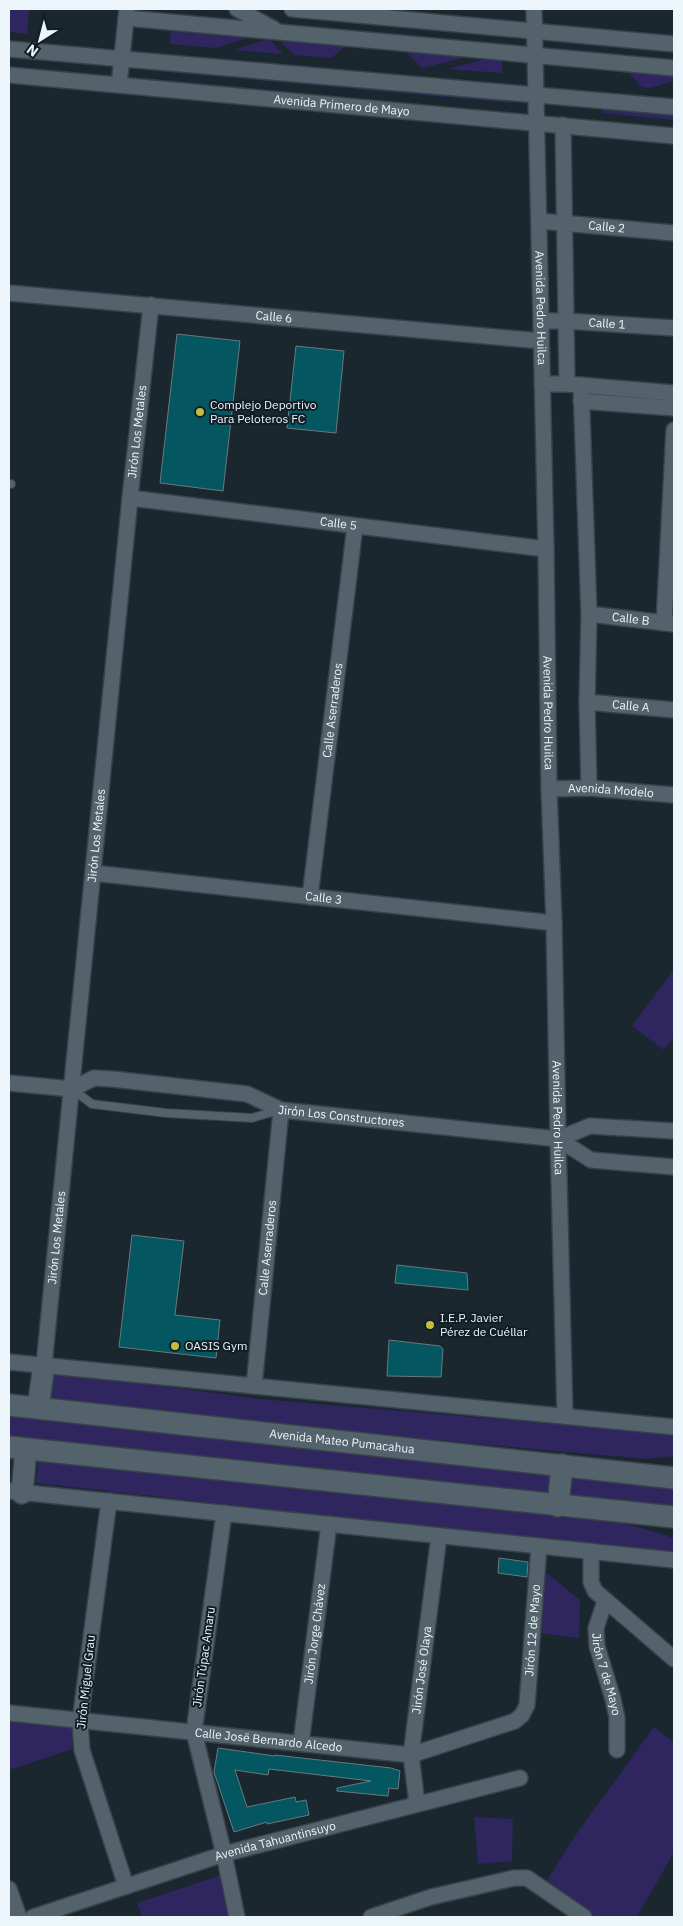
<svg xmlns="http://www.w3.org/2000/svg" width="683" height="1926" viewBox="0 0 683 1926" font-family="'IBM Plex Sans',sans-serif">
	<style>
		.green { fill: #2f255f }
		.building { fill: #045661; stroke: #677a7d }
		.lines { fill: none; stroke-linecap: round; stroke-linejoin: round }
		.service-casing { stroke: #384249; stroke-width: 10 }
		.minor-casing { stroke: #384249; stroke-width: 18 }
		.secondary-casing { stroke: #384249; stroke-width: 24 }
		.service { stroke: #53626b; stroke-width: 8 }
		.minor { stroke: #53626b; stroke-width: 15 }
		.secondary { stroke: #53626b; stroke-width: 21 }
		.poi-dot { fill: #c4bc3d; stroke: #111e26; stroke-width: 2 }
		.labels { text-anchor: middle; stroke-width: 4; stroke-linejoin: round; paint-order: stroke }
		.street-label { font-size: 12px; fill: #ecf5fa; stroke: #111e26 }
		.poi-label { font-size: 12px; fill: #ecf5fa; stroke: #111e26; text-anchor: start }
	</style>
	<rect width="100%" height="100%" fill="#1a272f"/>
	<g class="green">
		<path d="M9 9H29L27 34 9 32Z"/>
		<path d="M171 30 250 37 216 48 170 44Z"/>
		<path d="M269 39 283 54 233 50Z"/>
		<path d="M279 40 346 46 331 58 294 55Z"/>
		<path d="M405 51 467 57 422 68Z"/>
		<path d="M486 59 502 61V73L447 69Z"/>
		<path d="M158 64 514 96 513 103 157 71Z"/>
		<path d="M628 72 674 75V81L650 88 642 87Z"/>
		<path d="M602 103 674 110V120L601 113Z"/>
		<path d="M673 971 674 972V1036L664 1050 632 1026Z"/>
		<path d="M49 1371 260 1399 674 1434V1456L646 1459 533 1449 136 1411 46 1399Z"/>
		<path d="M9 1406 674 1484V1510L9 1440Z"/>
		<path d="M39 1454 621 1522 674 1538V1551L438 1528 36 1483Z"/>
		<path d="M543 1570 580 1600 579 1638 539 1633Z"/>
		<path d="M9 1720 73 1727 72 1749 9 1770Z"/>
		<path d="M654 1727 674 1742V1852L637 1917H594L544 1885 575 1836Z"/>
		<path d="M474 1817 513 1819 512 1861 478 1864Z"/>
		<path d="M221 1875 233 1917H142L137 1903Z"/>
	</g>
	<g class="building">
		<path d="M177 334 240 341 223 491 160 483Z"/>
		<path d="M296 346 344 351 336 433 287 428Z"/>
		<path d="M132 1235 184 1241 175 1315 220 1320 216 1358 119 1347Z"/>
		<path d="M397 1265 467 1273 468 1290 395 1283Z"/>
		<path d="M389 1340 440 1346 443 1349 441 1377 387 1376Z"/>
		<path d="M499 1558 528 1562 527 1577 498 1573Z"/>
		<path d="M218 1748 275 1756V1755L391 1768 400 1771 398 1789 389 1788 388 1796 337 1791V1788L371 1781 269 1769 268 1775 235 1770 247 1807 295 1797 296 1802 306 1800 309 1815 267 1824V1822L234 1832 214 1772Z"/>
	</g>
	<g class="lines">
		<g class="service-casing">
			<g id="service">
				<path d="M9 484H11"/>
				<path d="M72 1089 92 1104 166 1113 252 1118 279 1110"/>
			</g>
		</g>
		<g class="minor-casing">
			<g id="minor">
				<path d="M237 9 274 29"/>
				<path d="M292 9 674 44"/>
				<path id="s1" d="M534 9 546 549 549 789 554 923 558 1139 565 1416"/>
				<path d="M126 18 674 68"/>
				<path d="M9 49 674 107"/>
				<path id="s2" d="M9 75 674 136"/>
				<path d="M119 85 127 9"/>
				<path d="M563 125 567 384"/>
				<path id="s3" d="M539 221 674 233"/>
				<path id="s4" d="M9 293 541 341"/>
				<path id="s5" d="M541 321H566L674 328"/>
				<path d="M542 384H567L674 393"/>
				<path d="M581 385 589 614 587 702 589 788"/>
				<path d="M581 401 674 408"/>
				<path id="s6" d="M130 498 546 549"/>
				<path id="s7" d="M589 614 674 624"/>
				<path d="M664 623 674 430"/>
				<path id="s8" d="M587 702 674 710"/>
				<path id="s9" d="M549 789 589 788 674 795"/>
				<path id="s10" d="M93 873 554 923"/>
				<path id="s11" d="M310 897 355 526"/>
				<path id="s12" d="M9 1083 72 1089 94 1078 112 1079 247 1094 281 1110 558 1139 591 1160 674 1167"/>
				<path d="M558 1139 590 1126 674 1131"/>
				<path d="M9 1362 674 1427"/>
				<path id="s13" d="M44 1365 130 498 151 305"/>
				<path id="s14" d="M254 1386 281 1110"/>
				<path d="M9 1491 674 1560"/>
				<path d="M109 1501 80 1721 82 1750 126 1886"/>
				<path d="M224 1513 194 1732 224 1854 237 1917"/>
				<path d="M591 1551V1582L595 1591 674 1659"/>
				<path id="s15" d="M605 1601 596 1628 597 1646 613 1699 617 1718V1750"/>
				<path id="s16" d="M9 1713 411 1755 515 1721 522 1715 527 1705 539 1546"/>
				<path id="s17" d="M301 1743 329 1524"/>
				<path id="s18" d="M417 1804 411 1755 439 1536"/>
				<path d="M9 1889 19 1917"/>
				<path id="s19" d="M33 1917 224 1854 520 1778"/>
				<path d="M371 1917 431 1897 514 1878H527L584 1917"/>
			</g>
		</g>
		<g class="secondary-casing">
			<g id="secondary">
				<path id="s20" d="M9 1405 674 1478"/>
				<path d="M38 1408 44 1365"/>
				<path d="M9 1447 674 1517"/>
				<path d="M22 1493 26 1449"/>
				<path d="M558 1506 562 1465"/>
			</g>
		</g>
		<use href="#service" class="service"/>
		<use href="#minor" class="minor"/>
		<use href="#secondary" class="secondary"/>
	</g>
	<g class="poi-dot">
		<circle cx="200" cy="412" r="5"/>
		<circle cx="430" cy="1325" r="5"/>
		<circle cx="175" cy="1346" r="5"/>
	</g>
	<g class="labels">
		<g class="street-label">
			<text dy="4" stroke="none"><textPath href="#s2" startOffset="334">Avenida Primero de Mayo</textPath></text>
			<text dy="4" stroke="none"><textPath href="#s3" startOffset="68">Calle 2</textPath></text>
			<text dy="4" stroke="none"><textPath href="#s1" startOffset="299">Avenida Pedro Huilca</textPath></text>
			<text dy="4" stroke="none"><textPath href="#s4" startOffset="266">Calle 6</textPath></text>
			<text dy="4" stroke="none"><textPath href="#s5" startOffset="66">Calle 1</textPath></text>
			<text dy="4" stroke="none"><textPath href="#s13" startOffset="938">Jirón Los Metales</textPath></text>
			<text dy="4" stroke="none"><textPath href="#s6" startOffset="210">Calle 5</textPath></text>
			<text dy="4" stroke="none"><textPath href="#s7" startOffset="42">Calle B</textPath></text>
			<text dy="4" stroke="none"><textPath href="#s8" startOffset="44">Calle A</textPath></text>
			<text dy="4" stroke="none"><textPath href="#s11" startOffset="188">Calle Aserraderos</textPath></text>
			<text dy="4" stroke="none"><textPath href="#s1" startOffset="704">Avenida Pedro Huilca</textPath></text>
			<text dy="4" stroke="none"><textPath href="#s9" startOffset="62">Avenida Modelo</textPath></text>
			<text dy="4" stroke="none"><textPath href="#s13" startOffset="532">Jirón Los Metales</textPath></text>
			<text dy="4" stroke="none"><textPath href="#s10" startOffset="232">Calle 3</textPath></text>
			<text dy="4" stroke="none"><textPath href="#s12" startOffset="340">Jirón Los Constructores</textPath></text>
			<text dy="4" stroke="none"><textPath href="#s1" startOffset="1109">Avenida Pedro Huilca</textPath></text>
			<text dy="4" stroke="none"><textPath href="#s13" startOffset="128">Jirón Los Metales</textPath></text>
			<text dy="4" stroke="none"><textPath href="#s14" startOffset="139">Calle Aserraderos</textPath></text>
			<text dy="4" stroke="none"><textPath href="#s20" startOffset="335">Avenida Mateo Pumacahua</textPath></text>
			<text dy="4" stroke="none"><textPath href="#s16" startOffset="609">Jirón 12 de Mayo</textPath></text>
			<text dy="4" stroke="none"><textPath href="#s17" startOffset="110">Jirón Jorge Chávez</textPath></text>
			<text transform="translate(204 1657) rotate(-82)" y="4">Jirón Túpac Amaru</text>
			<text dy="4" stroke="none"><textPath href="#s18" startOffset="135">Jirón José Olaya</textPath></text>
			<text dy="4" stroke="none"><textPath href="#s15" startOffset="76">Jirón 7 de Mayo</textPath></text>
			<text transform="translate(86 1682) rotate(-84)" y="4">Jirón Miguel Grau</text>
			<text dy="4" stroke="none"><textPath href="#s16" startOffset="261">Calle Josë Bernardo Alcedo</textPath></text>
			<text dy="4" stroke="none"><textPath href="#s19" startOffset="254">Avenida Tahuantinsuyo</textPath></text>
		</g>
		<g class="poi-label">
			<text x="210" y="409">Complejo Deportivo<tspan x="210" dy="14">Para Peloteros FC</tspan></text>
			<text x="440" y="1322">I.E.P. Javier<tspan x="440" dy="14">Pérez de Cuéllar</tspan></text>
			<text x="185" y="1350">OASIS Gym</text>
		</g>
	</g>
	<rect width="683" height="1926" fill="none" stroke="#ecf5fa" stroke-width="20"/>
	<g transform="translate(40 40) rotate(216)" stroke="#111e26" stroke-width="4" paint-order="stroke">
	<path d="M0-4L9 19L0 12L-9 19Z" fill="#ecf5fa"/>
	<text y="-8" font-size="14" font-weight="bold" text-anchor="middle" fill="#ecf5fa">N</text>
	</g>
</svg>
